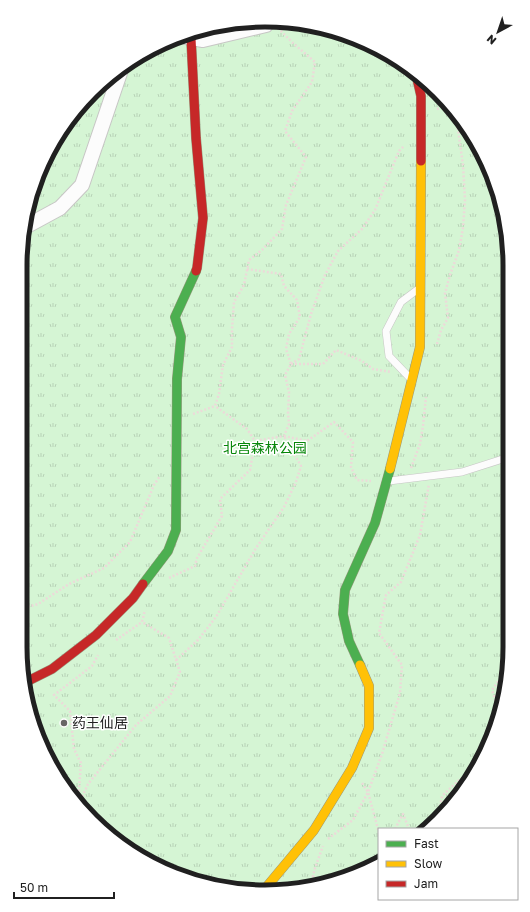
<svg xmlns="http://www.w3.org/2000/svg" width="530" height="912" viewBox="0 0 530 912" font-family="'Golos Text','Noto Sans SC',sans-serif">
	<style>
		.park { fill: url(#park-tufts) }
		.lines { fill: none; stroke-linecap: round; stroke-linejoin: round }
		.lane-casing { stroke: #c7c6c5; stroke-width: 8 }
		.street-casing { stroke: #c7c6c5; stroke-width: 16 }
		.fast-casing { stroke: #99997f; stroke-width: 10 }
		.slow-casing { stroke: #99997f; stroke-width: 10 }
		.jam-casing { stroke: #99997f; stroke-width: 10 }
		.path { stroke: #ecdad9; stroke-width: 2.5; stroke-dasharray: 2 2; stroke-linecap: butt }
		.lane { stroke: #fcfcfc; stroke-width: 7 }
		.street { stroke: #fcfcfc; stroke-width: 14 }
		.fast { stroke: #4caf50; stroke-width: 9 }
		.slow { stroke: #ffc107; stroke-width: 9 }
		.jam { stroke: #c62828; stroke-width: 9 }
		.poi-dot { fill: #686766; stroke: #fff; stroke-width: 1.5 }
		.labels { text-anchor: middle; stroke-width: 3; stroke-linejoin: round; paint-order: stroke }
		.park-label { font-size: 14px; fill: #068608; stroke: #fff }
		.poi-label { font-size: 14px; fill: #202020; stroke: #fff; text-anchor: start }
		.rim { fill: none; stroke: #202020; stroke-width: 5 }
	</style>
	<defs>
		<pattern id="park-tufts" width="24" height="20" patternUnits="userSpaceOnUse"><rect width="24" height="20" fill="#d5f5d4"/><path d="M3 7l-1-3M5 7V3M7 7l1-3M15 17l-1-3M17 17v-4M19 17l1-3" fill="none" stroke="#b7d2b6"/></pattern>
	</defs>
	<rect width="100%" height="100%" fill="#eeece9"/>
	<path class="park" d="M217 25H313L401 61 438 92 477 142 497 186 509 249V663L497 726 469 783 428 829H379V861L359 873 281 891 201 884 129 851 70 796 33 726 20 647 21 249 33 186 61 129 129 61Z"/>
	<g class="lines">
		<g class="lane-casing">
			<g id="lane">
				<path d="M409 377 389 356 386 331 401 302 417 290"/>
				<path d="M389 481 462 472 509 457"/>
			</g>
		</g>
		<g class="street-casing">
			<g id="street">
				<path d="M186 37 203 40 266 25"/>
				<path d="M25 227 60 208 82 185 121 70"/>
			</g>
		</g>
		<g class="fast-casing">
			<g id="fast">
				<path d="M143 584 168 551 176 530 177 379 181 337 175 317 196 271"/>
				<path d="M360 665 349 641 343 614 345 590 375 523 390 469"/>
			</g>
		</g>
		<g class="slow-casing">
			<g id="slow">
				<path d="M390 469 420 347 421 161"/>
				<path d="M264 890 314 830 352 768 369 728V686L360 665"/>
			</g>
		</g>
		<g class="jam-casing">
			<g id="jam">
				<path d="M191 38 196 138 203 218 197 268 196 271"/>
				<path d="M416 74 421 96V161"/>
				<path d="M26 682 52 669 96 635 133 598 143 584"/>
			</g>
		</g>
		<g class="path">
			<path d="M437 109 440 108 446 102"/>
			<path d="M247 269 281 274 284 286 297 300 300 317 289 334 286 349 291 364 285 375 289 392 288 413 289 424 284 436 255 441"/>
			<path d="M437 344 441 330 448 318 445 293 450 275 459 250 463 228 465 200 463 165 456 115"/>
			<path d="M291 364 299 359 311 314 325 275 338 251 362 229 375 210 399 151 404 146"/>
			<path d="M291 364H323L336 350 362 361 373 369 391 372"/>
			<path d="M193 414 215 406 219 394 223 365 232 347V329L234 302 244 285 249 260 262 250 282 229 286 205 306 157 285 131 292 111 312 82 315 62 293 43 278 28"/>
			<path d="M284 436 307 441 334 422 353 442 351 467 357 480 371 481"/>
			<path d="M411 468 420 444 423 426 426 397"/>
			<path d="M169 578 195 566 197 558 222 516 220 499 250 470 255 441 247 429 215 406"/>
			<path d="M20 609 38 604 69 584 104 568 130 542 154 485 160 476"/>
			<path d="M116 640 142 622"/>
			<path d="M176 660 198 640 216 617 256 548 284 507 296 482 301 466 284 436"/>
			<path d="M500 712 497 705 492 690 502 676"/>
			<path d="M362 783 368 792 379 833"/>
			<path d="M78 803 81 763 74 749 70 711 54 695 92 666 98 655"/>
			<path d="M79 804 88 784 136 725 170 696 180 672 169 638 142 622 145 610"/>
			<path d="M438 818 442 796 458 781 476 768"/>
			<path d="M395 829 403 814 409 829"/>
			<path d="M420 829 425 825 428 829"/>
			<path d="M328 839 353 820 368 792 382 754 400 693 402 665 379 633 386 595 401 582 420 535 429 484"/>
			<path d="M311 885 315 868 323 846"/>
		</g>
		<use href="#lane" class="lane"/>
		<use href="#street" class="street"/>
		<use href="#fast" class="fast"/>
		<use href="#slow" class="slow"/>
		<use href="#jam" class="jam"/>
	</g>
	<circle class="poi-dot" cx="64" cy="723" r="4"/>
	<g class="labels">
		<g class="park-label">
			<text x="265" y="453">北宫森林公园</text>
		</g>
		<g class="poi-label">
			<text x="72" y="728">药王仙居</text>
		</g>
	</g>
	<path d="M0 0H530V912H0ZM265 27H265A238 238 0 0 1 503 265V647A238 238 0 0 1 265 885H265A238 238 0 0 1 27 647V265A238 238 0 0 1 265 27Z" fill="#fff" fill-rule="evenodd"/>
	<path class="rim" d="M265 27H265A238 238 0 0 1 503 265V647A238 238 0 0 1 265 885H265A238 238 0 0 1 27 647V265A238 238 0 0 1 265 27Z"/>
	<rect x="378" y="828" width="140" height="72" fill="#ffffff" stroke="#a6a6a6"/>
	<rect x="386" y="841" width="20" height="6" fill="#4caf50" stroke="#a6a6a6"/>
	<text x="414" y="848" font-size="12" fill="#202020">Fast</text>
	<rect x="386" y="861" width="20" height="6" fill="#ffc107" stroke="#a6a6a6"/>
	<text x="414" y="868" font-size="12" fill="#202020">Slow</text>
	<rect x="386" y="881" width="20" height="6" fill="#c62828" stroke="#a6a6a6"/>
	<text x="414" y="888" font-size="12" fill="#202020">Jam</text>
	<g transform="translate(498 32) rotate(220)" stroke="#ffffff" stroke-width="3" paint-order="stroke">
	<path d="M0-3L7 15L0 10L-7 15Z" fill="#202020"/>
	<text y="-6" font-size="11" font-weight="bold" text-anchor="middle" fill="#202020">N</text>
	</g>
	<path d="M14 892v6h100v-6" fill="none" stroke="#202020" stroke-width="2"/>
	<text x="20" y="892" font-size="12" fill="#202020" stroke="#ffffff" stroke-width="3" paint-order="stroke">50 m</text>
</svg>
